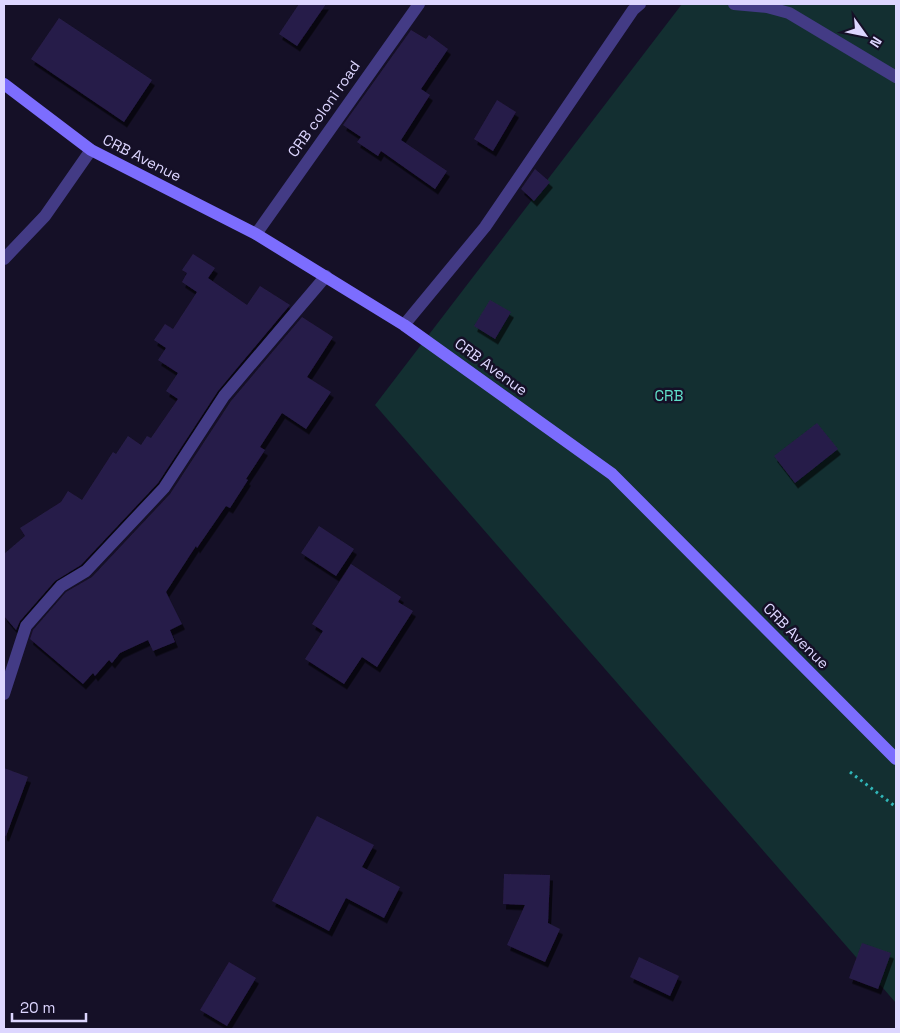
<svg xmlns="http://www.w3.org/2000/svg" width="900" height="1033" viewBox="0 0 900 1033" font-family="'Space Grotesk',sans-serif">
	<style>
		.green { fill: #132f31 }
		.building { fill: #281c48; filter: url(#shadow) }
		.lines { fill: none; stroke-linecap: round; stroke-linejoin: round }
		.path { stroke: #30b6b8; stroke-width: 3; stroke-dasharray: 2.5 4; stroke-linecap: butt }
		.minor { stroke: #433b85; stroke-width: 12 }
		.secondary { stroke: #7c6dfe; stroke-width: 12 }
		.labels { text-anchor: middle; stroke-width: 5; stroke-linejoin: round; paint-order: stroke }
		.street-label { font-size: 15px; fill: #ddd6ff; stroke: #151027 }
		.park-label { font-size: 15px; fill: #61dfc9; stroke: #151027 }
	</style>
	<defs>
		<filter id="shadow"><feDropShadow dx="3" dy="5.5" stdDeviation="0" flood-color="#0009"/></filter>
	</defs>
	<rect width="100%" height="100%" fill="#151027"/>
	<path class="green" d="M682 4H896V1003L375 405Z"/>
	<g class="building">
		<path d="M299 4H326L297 46 279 34Z"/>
		<path d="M59 18 152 80 124 122 31 59Z"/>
		<path d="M411 30 426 39 429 35 448 49 421 89 430 95 401 140 447 171 435 189 381 151 378 156 357 142 361 137 343 125Z"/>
		<path d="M497 100 516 112 493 151 474 139Z"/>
		<path d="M535 169 550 182 534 201 521 189Z"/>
		<path d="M193 254 215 268 208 278 247 305 260 286 290 305 218 391 158 483 81 565 55 581 20 621 16 630 4 616V554L25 536 20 528 61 502 68 491 82 500 113 452 116 454 128 436 141 445 147 436 151 438 178 399 166 391 178 373 158 360 166 348 154 340 165 324 173 329 197 292 182 282 187 273 182 270Z"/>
		<path d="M490 300 511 312 495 339 474 326Z"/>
		<path d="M302 317 333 337 307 377 331 392 306 429 282 413 260 447 265 450 246 479 248 480 230 508 226 506 197 548 196 546 166 592 182 624 170 630 175 642 153 651 148 640 120 653 112 663 109 660 95 676 93 673 83 684 30 639 33 630 66 592 92 577 170 494 231 401Z"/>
		<path d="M817 423 838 449 795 483 774 456Z"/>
		<path d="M319 526 354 549 336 576 301 553Z"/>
		<path d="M351 564 401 597 398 602 413 611 377 667 362 657 344 684 305 659 323 631 312 624Z"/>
		<path d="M4 768 28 777 6 836 4 835Z"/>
		<path d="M317 816 374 845 362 867 400 887 384 918 346 898 329 931 272 901Z"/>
		<path d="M504 874 550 875 548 923 560 929 545 962 507 945 525 905 503 904Z"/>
		<path d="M862 943 891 953 878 989 849 978Z"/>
		<path d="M639 957 679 976 670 996 630 977Z"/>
		<path d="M229 962 256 978 227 1026 200 1010Z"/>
	</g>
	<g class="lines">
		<path class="path" d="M850 772 896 807"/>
		<g class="minor">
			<path d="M734 4 767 7 789 13 896 77"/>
			<path d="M256 234 419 4"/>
			<path d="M4 259 45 216 91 150"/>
			<path d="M404 325 485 227 633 10 640 4"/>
			<path d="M4 694 26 626 61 586 86 571 164 488 224 396 326 276"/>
		</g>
		<path class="secondary" d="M4 84 91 150 256 234 404 325 612 474 896 759"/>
	</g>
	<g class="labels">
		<g class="street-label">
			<text transform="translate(324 109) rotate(-55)" y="5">CRB coloni road</text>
			<text transform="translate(142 158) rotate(27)" y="5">CRB Avenue</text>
			<text transform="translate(491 367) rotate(36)" y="5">CRB Avenue</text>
			<text transform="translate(796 636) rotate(45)" y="5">CRB Avenue</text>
		</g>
		<g class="park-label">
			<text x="669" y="401">CRB</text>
		</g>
	</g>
	<rect width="900" height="1033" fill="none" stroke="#ddd6ff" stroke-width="10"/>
	<g transform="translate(865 35) rotate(123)" stroke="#151027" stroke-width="4" paint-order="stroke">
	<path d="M0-4L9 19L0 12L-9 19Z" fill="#ddd6ff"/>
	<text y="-8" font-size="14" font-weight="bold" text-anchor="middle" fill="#ddd6ff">N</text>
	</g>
	<path d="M12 1013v8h74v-8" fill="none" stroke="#ddd6ff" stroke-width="2.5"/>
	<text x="20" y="1013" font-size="15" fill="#ddd6ff" stroke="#151027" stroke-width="4" paint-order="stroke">20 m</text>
</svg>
